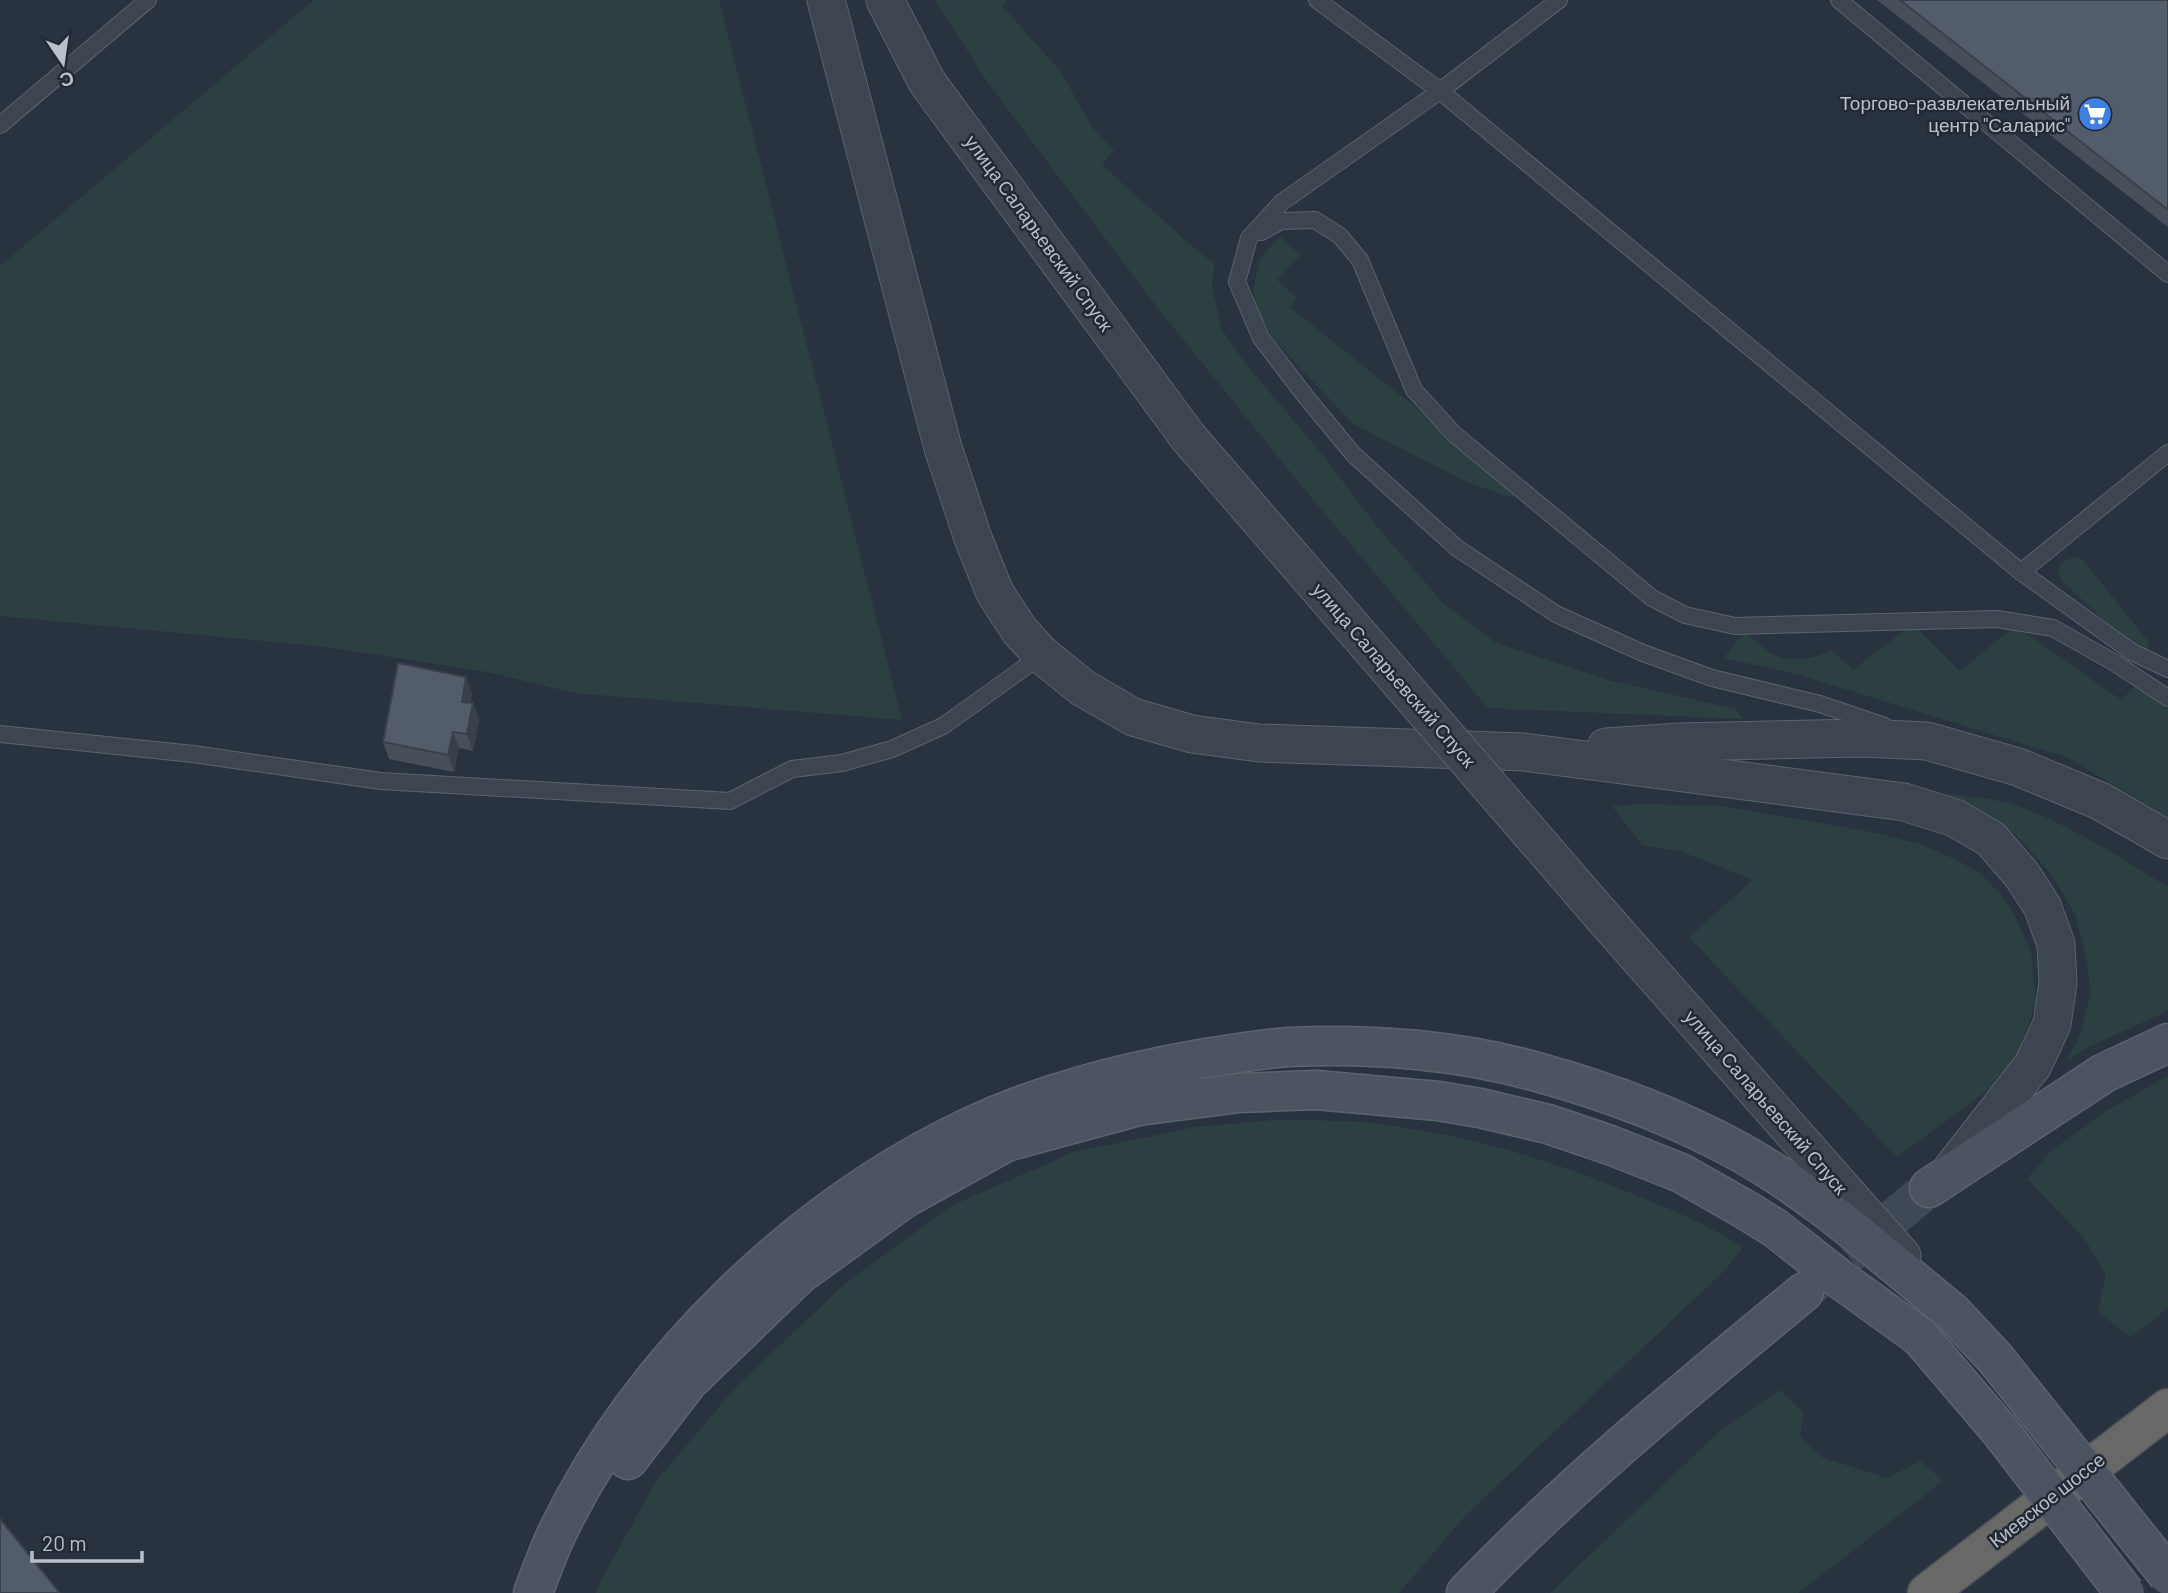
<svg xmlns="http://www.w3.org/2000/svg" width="2168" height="1593" viewBox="0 0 2168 1593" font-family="Barlow,sans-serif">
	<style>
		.green { fill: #2c4042 }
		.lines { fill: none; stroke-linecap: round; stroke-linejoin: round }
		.secondary-tunnel { stroke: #3f4855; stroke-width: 38; stroke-dasharray: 38 19; stroke-linecap: butt }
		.service-casing { stroke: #5b636d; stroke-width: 18 }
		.tertiary-casing { stroke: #5b636d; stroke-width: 39 }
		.secondary-casing { stroke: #5b636d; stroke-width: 41 }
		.trunk-casing { stroke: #48505a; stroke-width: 41 }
		.service { stroke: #3d4550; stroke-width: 16 }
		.tertiary { stroke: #3d4550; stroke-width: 37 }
		.secondary { stroke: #4c5462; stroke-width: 38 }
		.trunk { stroke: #686866; stroke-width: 38 }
		.tertiary-bridge-casing { stroke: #5b636d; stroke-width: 39; stroke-linecap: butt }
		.secondary-bridge-casing { stroke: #5b636d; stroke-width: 41; stroke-linecap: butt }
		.tertiary-bridge { stroke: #3d4550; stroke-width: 37 }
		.secondary-bridge { stroke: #4c5462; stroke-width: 38 }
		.wall { fill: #474f5b }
		.shaded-wall { fill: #3a404a }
		.building { fill: #535c6a; stroke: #3a404a; stroke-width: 2 }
		.labels { text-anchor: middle; stroke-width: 5; stroke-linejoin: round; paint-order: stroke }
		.poi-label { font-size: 19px; fill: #bac0ca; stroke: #222a35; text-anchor: end }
		.street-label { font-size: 19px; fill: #bac0ca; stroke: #222a35 }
	</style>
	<rect width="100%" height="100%" fill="#293340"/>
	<g class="green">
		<path d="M314 0H719L902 720 575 693 487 672 327 647 0 616V266Z"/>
		<path d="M935 0H1006L1002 6 1061 72 1091 126 1114 150 1102 165 1195 249 1214 263 1212 288 1222 330 1245 363 1326 459 1378 528 1443 603 1496 643 1608 680 1735 709 1743 719 1488 708 1291 473 1153 302 988 83Z"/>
		<path d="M1280 237 1301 255 1277 280 1297 298 1291 308 1523 494 1509 497 1467 482 1352 423 1274 340 1256 308 1253 290 1257 272 1261 258Z"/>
		<path d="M2074 557 2083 560 2147 640 2149 649 2148 653 2137 650 2062 581 2058 572 2061 563Z"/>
		<path d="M1913 624 1960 671 2015 626 2121 700 2138 684 2168 709V817L2066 757 1796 674 1724 658 1744 631C1754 639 1765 651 1776 656 1791 662 1818 660 1830 649L1853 670Z"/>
		<path d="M1933 792C1959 796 1990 797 2014 805 2065 821 2122 859 2168 887V1011L2090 1046 2066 1061 2080 1035 2091 990 2085 952 2075 914 2052 875 2012 831Z"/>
		<path d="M1640 804 1721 806 1877 833 1919 844 1955 859 1981 874 2003 897 2015 916 2031 952 2036 1002 2018 1054 1989 1089 1897 1157 1689 937 1753 880 1683 852 1642 845 1612 806Z"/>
		<path d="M2168 1076V1308L2131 1337 2098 1312 2106 1275 2085 1239 2027 1179 2051 1151 2108 1110Z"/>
		<path d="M1275 1120C1307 1120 1339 1120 1371 1123 1460 1133 1546 1158 1628 1192 1668 1208 1707 1224 1743 1247L1725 1270 1465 1516 1399 1593H596L601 1580 657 1480 737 1386 847 1282 953 1205 1074 1152 1196 1127Z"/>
		<path d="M1780 1390 1804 1413 1800 1436 1823 1458 1887 1478 1921 1461 1943 1481 1798 1593H1550L1721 1430Z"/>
	</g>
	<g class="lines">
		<path class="secondary-tunnel" d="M1804 1292 1929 1188"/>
		<g class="service-casing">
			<g id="service">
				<path d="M1317 0 1440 91 2021 572 2132 652 2168 669"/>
				<path d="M1559 0 1440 91 1282 202 1249 238 1237 282 1261 338 1306 397 1354 455 1457 548 1556 614 1643 653 1712 678 1820 704 1885 726"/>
				<path d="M1839 0 2168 274"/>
				<path d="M0 125 148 0"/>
				<path d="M1261 232 1281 221 1315 220 1340 236 1360 260 1414 390 1454 434 1652 598 1685 615 1735 626 1997 619 2053 628 2115 663 2168 698"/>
				<path d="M2021 572 2168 453"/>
				<path d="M0 734 193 754 381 781 730 801 792 769 842 763 892 749 943 726 1042 655"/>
			</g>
		</g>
		<g class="tertiary-casing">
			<g id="tertiary">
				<path d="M826 0 943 448 973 538 995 593 1020 631 1042 655 1083 688 1133 717 1192 734 1259 743 1524 752 1904 802 1955 818 1991 839 2022 875 2042 906 2056 944 2058 983 2052 1024 2033 1065 1952 1169"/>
				<path d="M885 0 927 82 1188 437"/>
				<path d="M1606 747 1680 742 1862 738 1927 741 2018 767 2100 801 2168 840"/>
				<path d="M1602 916 1902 1256"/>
			</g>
		</g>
		<g class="secondary-casing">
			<g id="secondary">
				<path d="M1929 1188 2104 1073 2168 1043"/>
				<path d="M628 1460 689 1381 800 1274 905 1198 1006 1142 1139 1106 1239 1093 1316 1090 1438 1101 1480 1108 1548 1124 1610 1145 1681 1173 1746 1210 1775 1228 1841 1280 1920 1337"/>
				<path d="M533 1593C541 1572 549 1549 559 1529 642 1359 801 1206 972 1126 1043 1093 1118 1074 1195 1060 1226 1055 1258 1049 1289 1047 1371 1043 1459 1050 1537 1072 1606 1091 1676 1117 1738 1151 1816 1194 1883 1256 1952 1312"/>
				<path d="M1466 1593C1570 1484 1688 1388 1804 1292"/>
			</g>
		</g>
		<g class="trunk-casing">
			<path id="trunk" d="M1927 1593 2168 1408"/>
		</g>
		<use href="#service" class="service"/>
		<use href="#tertiary" class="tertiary"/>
		<use href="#secondary" class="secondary"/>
		<use href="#trunk" class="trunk"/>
		<g class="tertiary-bridge-casing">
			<path id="tertiary-bridge" d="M1188 437 1602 916"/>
		</g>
		<g class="secondary-bridge-casing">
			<g id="secondary-bridge">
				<path d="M1952 1312 1995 1358 2168 1575"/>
				<path d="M1920 1337 2001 1432 2125 1593"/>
			</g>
		</g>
		<use href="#tertiary-bridge" class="tertiary-bridge"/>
		<use href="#secondary-bridge" class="secondary-bridge"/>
	</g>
	<g class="wall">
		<path d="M1877 0H2168V227Z"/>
		<path d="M472 693 470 703H473L479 720 473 751 459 748 454 772 389 759 383 742Z"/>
	</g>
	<g class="shaded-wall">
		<path d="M466 677 472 693 468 718 462 702Z"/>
		<path d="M473 703 479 720 473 751 467 734Z"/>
		<path d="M453 732 459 748 454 772 448 755Z"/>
	</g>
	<g class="building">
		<path d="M1900 0H2168V210Z"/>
		<path d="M398 663 466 677 462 702 473 703 467 734 453 732 448 755 383 742Z"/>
		<path d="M0 1519 60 1593H0Z"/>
	</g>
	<defs>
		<g id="supermarket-disc" transform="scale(1.75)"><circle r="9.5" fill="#3f7fe0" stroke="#222a35"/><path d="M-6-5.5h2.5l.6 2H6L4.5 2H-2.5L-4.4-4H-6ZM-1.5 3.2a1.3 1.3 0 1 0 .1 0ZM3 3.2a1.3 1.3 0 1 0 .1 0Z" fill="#fff"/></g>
	</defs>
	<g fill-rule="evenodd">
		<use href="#supermarket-disc" x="2095" y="114"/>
	</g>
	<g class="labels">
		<g class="poi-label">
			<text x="2070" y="110">Торгово-развлекательный<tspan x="2070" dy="22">центр "Саларис"</tspan></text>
		</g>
		<g class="street-label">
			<text transform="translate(1039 233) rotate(54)" y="7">улица Саларьевский Спуск</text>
			<text transform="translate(1394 675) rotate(49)" y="7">улица Саларьевский Спуск</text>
			<text transform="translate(1766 1102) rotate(49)" y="7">улица Саларьевский Спуск</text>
			<text transform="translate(2047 1500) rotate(-38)" y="7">Киевское шоссе</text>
		</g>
	</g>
	<g transform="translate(63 63) rotate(167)" stroke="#222a35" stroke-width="5" paint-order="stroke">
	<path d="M0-5L12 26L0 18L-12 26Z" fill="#bac0ca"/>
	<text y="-10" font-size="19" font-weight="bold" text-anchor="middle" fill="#bac0ca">С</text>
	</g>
	<path d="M32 1551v10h110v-10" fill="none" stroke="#bac0ca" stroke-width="3.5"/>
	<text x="42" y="1551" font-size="21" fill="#bac0ca" stroke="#222a35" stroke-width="5" paint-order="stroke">20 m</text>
</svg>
